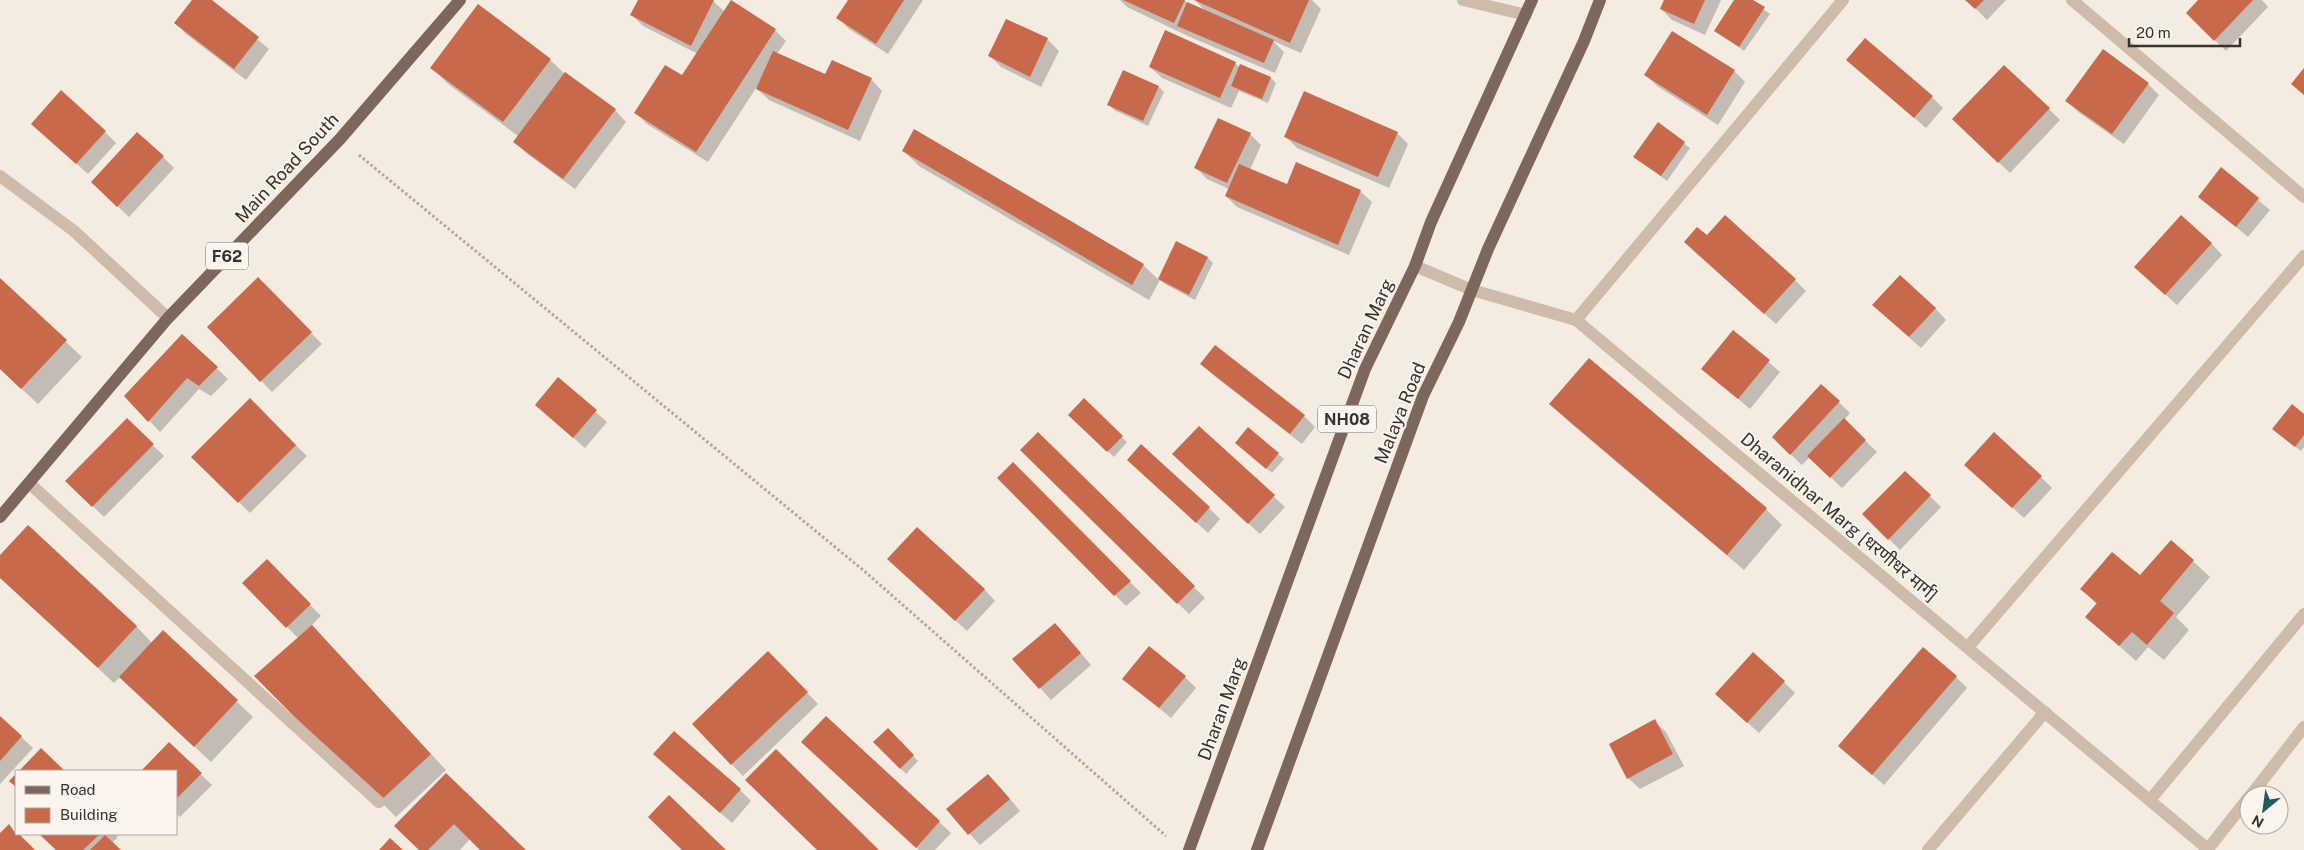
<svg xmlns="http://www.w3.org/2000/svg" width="2304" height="850" viewBox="0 0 2304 850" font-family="'Public Sans','Noto Sans Devanagari',sans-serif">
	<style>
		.shadow { fill: #0003 }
		.building { fill: #c8694b }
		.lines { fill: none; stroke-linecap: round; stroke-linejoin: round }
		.path { stroke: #b9a596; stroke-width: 3; stroke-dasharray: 2.5 2.5; stroke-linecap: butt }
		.lane { stroke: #cdbbac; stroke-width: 12 }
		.street { stroke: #cdbbac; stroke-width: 12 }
		.primary { stroke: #7d675c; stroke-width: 12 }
		.labels { text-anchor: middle; stroke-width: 4; stroke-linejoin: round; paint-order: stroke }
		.shield { fill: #fbf5ee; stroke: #756b66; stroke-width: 1 }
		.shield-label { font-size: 16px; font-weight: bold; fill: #3b302b }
		.street-label { font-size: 18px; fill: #3b302b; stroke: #fbf5ee }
	</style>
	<rect width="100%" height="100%" fill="#f4ebe1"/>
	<g class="shadow">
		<path d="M193 0H210L269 49 246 80 186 34 175 23Z"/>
		<path d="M639 0H712L725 12 775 30 786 41 777 54 826 76 871 79 882 91 860 141 769 100 756 88 708 162 647 124 636 113 682 77 698 54 643 26 632 15Z"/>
		<path d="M849 0H923L888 54 849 29 838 18Z"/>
		<path d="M1120 0H1184L1189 4 1206 12 1195 0H1312L1321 9 1301 53 1273 41 1284 52 1275 73 1190 37 1127 7Z"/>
		<path d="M1665 0H1721L1705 35 1672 20 1661 9Z"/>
		<path d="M1736 0H1751L1770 14 1744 51 1716 30Z"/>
		<path d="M1967 0H2006L1987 20Z"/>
		<path d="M2199 0H2262L2268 7 2226 51 2187 13Z"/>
		<path d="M1007 20 1047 39 1059 51 1041 87 1001 67 990 56Z"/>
		<path d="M1673 32 1734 71 1745 82 1718 125 1657 86 1646 75Z"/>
		<path d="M2103 51 2148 84 2159 95 2124 144 2078 112 2067 101Z"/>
		<path d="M550 60 565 74 615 110 626 122 575 189 526 153 515 142 518 136 448 84 432 68Z"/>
		<path d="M1848 60 1932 97 1943 108 1926 128Z"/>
		<path d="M1235 63 1240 68 1271 78 1276 83 1268 103 1239 91 1231 108 1162 78 1150 67Z"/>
		<path d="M1159 87 1164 92 1148 126 1114 110 1109 104Z"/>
		<path d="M2049 109 2060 120 2010 173 1965 130Z"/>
		<path d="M32 124 105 132 116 143 88 174Z"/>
		<path d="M1658 124 1690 148 1667 181 1635 157Z"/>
		<path d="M1397 133 1408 144 1389 188 1297 148 1286 137Z"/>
		<path d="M1250 134 1261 145 1250 170 1288 186 1360 191 1372 202 1349 255 1237 207 1226 196 1229 189 1207 179 1196 168Z"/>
		<path d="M903 150 1143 265 1159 280 1177 243 1208 258 1213 263 1195 300 1165 284 1160 280 1149 300 919 166Z"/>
		<path d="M163 157 174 168 129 217 104 193Z"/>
		<path d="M2221 169 2270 210 2248 237 2199 196Z"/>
		<path d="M1707 237 1795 280 1806 291 1776 324 1697 253Z"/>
		<path d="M2211 243 2222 255 2177 305 2135 267Z"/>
		<path d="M258 279 322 344 272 392 209 327Z"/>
		<path d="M0 280 82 357 38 404 0 369Z"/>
		<path d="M1935 308 1946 320 1921 348 1885 316Z"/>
		<path d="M1733 332 1780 372 1750 409 1703 369Z"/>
		<path d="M182 336 228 379 211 396 199 389 160 432 126 396Z"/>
		<path d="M1202 364 1304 416 1315 427 1302 444 1213 375Z"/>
		<path d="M558 379 607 422 585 448 536 405Z"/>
		<path d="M1822 386 1850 413 1844 420 1877 452 1842 488 1810 457 1802 465 1784 448Z"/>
		<path d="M250 400 307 456 250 513 193 457Z"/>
		<path d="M1084 400 1127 442 1114 457 1070 415Z"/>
		<path d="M1551 404 1766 509 1782 525 1744 570 1567 420Z"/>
		<path d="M2304 416V447L2301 451 2279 434Z"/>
		<path d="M127 420 164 456 104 517 67 481Z"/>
		<path d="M1199 427 1285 507 1260 534 1185 466Z"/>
		<path d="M1248 429 1284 459 1272 473 1242 448Z"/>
		<path d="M1038 434 1205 598 1189 614 1022 450Z"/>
		<path d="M1013 464 1141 593 1126 606 999 478Z"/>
		<path d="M1140 471 1209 508 1220 519 1208 533Z"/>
		<path d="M1905 472 1941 507 1900 550 1864 514Z"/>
		<path d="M1977 476 2041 477 2052 488 2024 518Z"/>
		<path d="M2171 541 2210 577 2176 617 2189 630 2164 660 2148 647 2136 661 2087 617 2097 605 2082 589 2140 577Z"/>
		<path d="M0 556 136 626 152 643 163 632 253 717 211 762 120 677 114 683 6 583 0 577Z"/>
		<path d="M267 561 321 616 311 626 446 770 396 817 256 676 299 639 244 583Z"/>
		<path d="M900 570 984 589 995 601 967 631Z"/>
		<path d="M1066 636 1091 665 1051 700 1014 659Z"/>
		<path d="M768 652 818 704 743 776 693 724Z"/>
		<path d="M1185 677 1196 688 1171 718 1124 679Z"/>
		<path d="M1956 677 1967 688 1884 785 1840 746Z"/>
		<path d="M1784 682 1795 693 1759 733 1728 705Z"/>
		<path d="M0 717 33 748 0 784Z"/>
		<path d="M826 717 951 833 935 850H919L814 753Z"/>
		<path d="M1654 721 1666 732 1684 766 1640 789 1628 778Z"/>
		<path d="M888 730 918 761 906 774 875 742Z"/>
		<path d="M169 744 212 785 180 817 176 813V771H142Z"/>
		<path d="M666 765 740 790 751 801 732 823Z"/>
		<path d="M446 774 524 850H481L470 839 460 850H420Z"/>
		<path d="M999 786 1020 811 980 845 947 809Z"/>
		<path d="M41 834H115L118 837 112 843 119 850H57Z"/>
	</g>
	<g class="building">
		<path d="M192 0H212L259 37 234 69 174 23Z"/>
		<path d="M638 0H714L691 46 630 15Z"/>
		<path d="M731 0 776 29 696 152 634 113 665 65 682 75Z"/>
		<path d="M848 0H904L876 44 836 18Z"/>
		<path d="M1123 0H1185L1174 23Z"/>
		<path d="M1194 0H1309L1290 43Z"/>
		<path d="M1664 0H1705L1694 24 1660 9Z"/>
		<path d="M1734 0H1753L1765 7 1739 47 1714 31Z"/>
		<path d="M1965 0H1984L1975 9Z"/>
		<path d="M2198 0H2253L2214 41 2186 13Z"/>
		<path d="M1187 2 1274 40 1264 63 1177 26Z"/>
		<path d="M478 4 551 59 503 122 430 68Z"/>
		<path d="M1006 19 1048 38 1030 77 988 56Z"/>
		<path d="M1165 30 1236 62 1220 98 1149 67Z"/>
		<path d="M1672 31 1735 70 1707 115 1644 75Z"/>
		<path d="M1865 38 1933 96 1914 118 1846 60Z"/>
		<path d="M2103 49 2149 83 2112 134 2065 101Z"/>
		<path d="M773 51 825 74 832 60 872 78 848 130 756 89Z"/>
		<path d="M1240 64 1271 77 1262 99 1231 86Z"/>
		<path d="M2004 65 2050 108 1998 163 1952 119Z"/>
		<path d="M2304 68V95L2291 84Z"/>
		<path d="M1123 70 1159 86 1143 121 1107 105Z"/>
		<path d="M565 72 616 109 563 179 513 142Z"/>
		<path d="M61 90 106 131 76 164 31 124Z"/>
		<path d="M1304 91 1398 132 1378 177 1284 137Z"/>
		<path d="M1218 118 1251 133 1227 183 1194 168Z"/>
		<path d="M1658 122 1685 142 1661 176 1633 157Z"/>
		<path d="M914 129 1144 264 1132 285 902 151Z"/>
		<path d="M137 132 164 156 117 207 91 182Z"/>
		<path d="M1296 162 1361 190 1338 245 1225 196 1239 164 1287 184Z"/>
		<path d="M2221 167 2259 198 2236 227 2198 197Z"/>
		<path d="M1725 215 1796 279 1764 314 1684 242 1697 227 1707 235Z"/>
		<path d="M2181 215 2212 243 2165 295 2134 267Z"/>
		<path d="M1176 241 1208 257 1189 295 1158 279Z"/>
		<path d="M1900 275 1936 308 1909 337 1872 305Z"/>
		<path d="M258 277 312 332 260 382 207 327Z"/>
		<path d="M0 278 67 340 21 389 0 369Z"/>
		<path d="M1733 330 1770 360 1738 399 1701 369Z"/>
		<path d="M182 334 218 367 199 386 187 378 148 422 124 396Z"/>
		<path d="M1215 345 1305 415 1290 434 1200 364Z"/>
		<path d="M1589 358 1767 508 1727 555 1549 404Z"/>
		<path d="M558 377 597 410 573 438 535 405Z"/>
		<path d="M1821 384 1840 401 1790 455 1772 437Z"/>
		<path d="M250 398 296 445 238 503 191 457Z"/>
		<path d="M1084 398 1123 436 1107 452 1068 415Z"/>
		<path d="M2292 404 2304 414V435L2295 447 2272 429Z"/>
		<path d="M127 418 154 444 92 507 65 481Z"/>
		<path d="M1844 418 1866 440 1830 478 1807 456Z"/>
		<path d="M1199 426 1275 495 1248 524 1172 454Z"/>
		<path d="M1248 427 1279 453 1266 469 1235 443Z"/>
		<path d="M1038 432 1195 586 1177 604 1020 450Z"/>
		<path d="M1994 432 2042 476 2012 508 1964 465Z"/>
		<path d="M1141 444 1210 507 1196 523 1127 460Z"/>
		<path d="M1013 462 1131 581 1114 596 997 478Z"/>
		<path d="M1905 471 1931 495 1888 540 1862 514Z"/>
		<path d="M28 525 137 626 98 668 0 578V555Z"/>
		<path d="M917 527 985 589 955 621 887 559Z"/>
		<path d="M2171 540 2194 560 2160 601 2174 613 2147 645 2132 632 2119 646 2085 617 2097 603 2080 589 2112 552 2140 575Z"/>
		<path d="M267 559 311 604 286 628 242 583Z"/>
		<path d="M1055 623 1081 653 1039 689 1012 659Z"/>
		<path d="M312 625 431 754 379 802 254 676Z"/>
		<path d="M163 630 238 700 194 747 119 677Z"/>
		<path d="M1149 646 1186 676 1159 708 1122 679Z"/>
		<path d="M1923 647 1957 676 1872 775 1838 746Z"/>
		<path d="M768 651 808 692 731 765 692 724Z"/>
		<path d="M1753 652 1785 681 1747 723 1715 694Z"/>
		<path d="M0 716 22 736 0 761Z"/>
		<path d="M826 716 940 821 916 848 801 742Z"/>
		<path d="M1655 719 1673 754 1627 779 1609 744Z"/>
		<path d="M888 728 914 755 900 769 873 742Z"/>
		<path d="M674 731 741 789 720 813 653 754Z"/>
		<path d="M169 742 202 773 176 799V771H141Z"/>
		<path d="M41 748 65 771H19Z"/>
		<path d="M776 749 879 850H817L745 780Z"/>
		<path d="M446 773 526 850H480L454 824 428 850H419L394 826Z"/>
		<path d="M16 774V787L9 781Z"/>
		<path d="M988 774 1010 799 968 835 946 809Z"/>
		<path d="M669 795 726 850H682L648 817Z"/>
		<path d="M9 824 16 834H19L35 850H0V833Z"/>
		<path d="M39 834H100L83 850H56Z"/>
		<path d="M105 835 121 850H90Z"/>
		<path d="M390 838 403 850H379Z"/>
	</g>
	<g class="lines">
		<path class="path" d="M359 155 863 570 1166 836"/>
		<g class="lane">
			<path d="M1463 0 1526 15"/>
			<path d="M29 483 379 802"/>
		</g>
		<g class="street">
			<path d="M2072 0 2304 197"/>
			<path d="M0 176 74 231 168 318"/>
			<path d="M1415 266 1472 290 1576 320 2209 850"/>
			<path d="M1576 320 1843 0"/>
			<path d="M1968 647 2304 256"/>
			<path d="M2251 795 2304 727"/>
			<path d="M2150 800 2304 614"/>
			<path d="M2208 849 2249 797"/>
			<path d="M1928 850 2045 712"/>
		</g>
		<g class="primary">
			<path d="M0 517 168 318 340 139 460 0"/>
			<path d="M1189 850 1365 369 1415 266 1431 222 1532 0"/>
			<path d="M1257 850 1423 396 1459 322 1488 249 1584 41 1600 0"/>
		</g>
	</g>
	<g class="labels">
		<g class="shield">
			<rect x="206" y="242.5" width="42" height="27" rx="4"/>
			<rect x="1318" y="405.5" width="58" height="27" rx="4"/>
		</g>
		<g class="shield-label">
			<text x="227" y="262">F62</text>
			<text x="1347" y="425">NH08</text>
		</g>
		<g class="street-label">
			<text transform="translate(287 168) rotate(-47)" y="6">Main Road South</text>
			<text transform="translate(1366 329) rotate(-65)" y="6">Dharan Marg</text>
			<text transform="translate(1400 413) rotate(-68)" y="6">Malaya Road</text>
			<text transform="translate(1839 517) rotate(40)" y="6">Dharanidhar Marg [धरणीधर मार्ग]</text>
			<text transform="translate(1222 709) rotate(-70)" y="6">Dharan Marg</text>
		</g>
	</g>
	<rect x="15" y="770" width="162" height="65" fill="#fbf5ee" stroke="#aea6a0"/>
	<rect x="25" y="786" width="25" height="8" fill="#7d675c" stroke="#aea6a0"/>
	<text x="60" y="795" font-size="15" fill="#3b302b">Road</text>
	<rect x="25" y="808" width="25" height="15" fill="#c8694b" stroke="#aea6a0"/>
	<text x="60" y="820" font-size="15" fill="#3b302b">Building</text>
	<g transform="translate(2264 810) rotate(209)"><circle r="24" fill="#fbf5ee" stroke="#aea6a0"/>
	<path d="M0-4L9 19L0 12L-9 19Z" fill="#1f5a5e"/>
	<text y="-8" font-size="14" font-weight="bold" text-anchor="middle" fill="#3b302b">N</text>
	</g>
	<path d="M2129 38v8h111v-8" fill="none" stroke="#3b302b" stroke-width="2.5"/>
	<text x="2136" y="38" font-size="15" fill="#3b302b" stroke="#fbf5ee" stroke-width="4" paint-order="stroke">20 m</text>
</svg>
